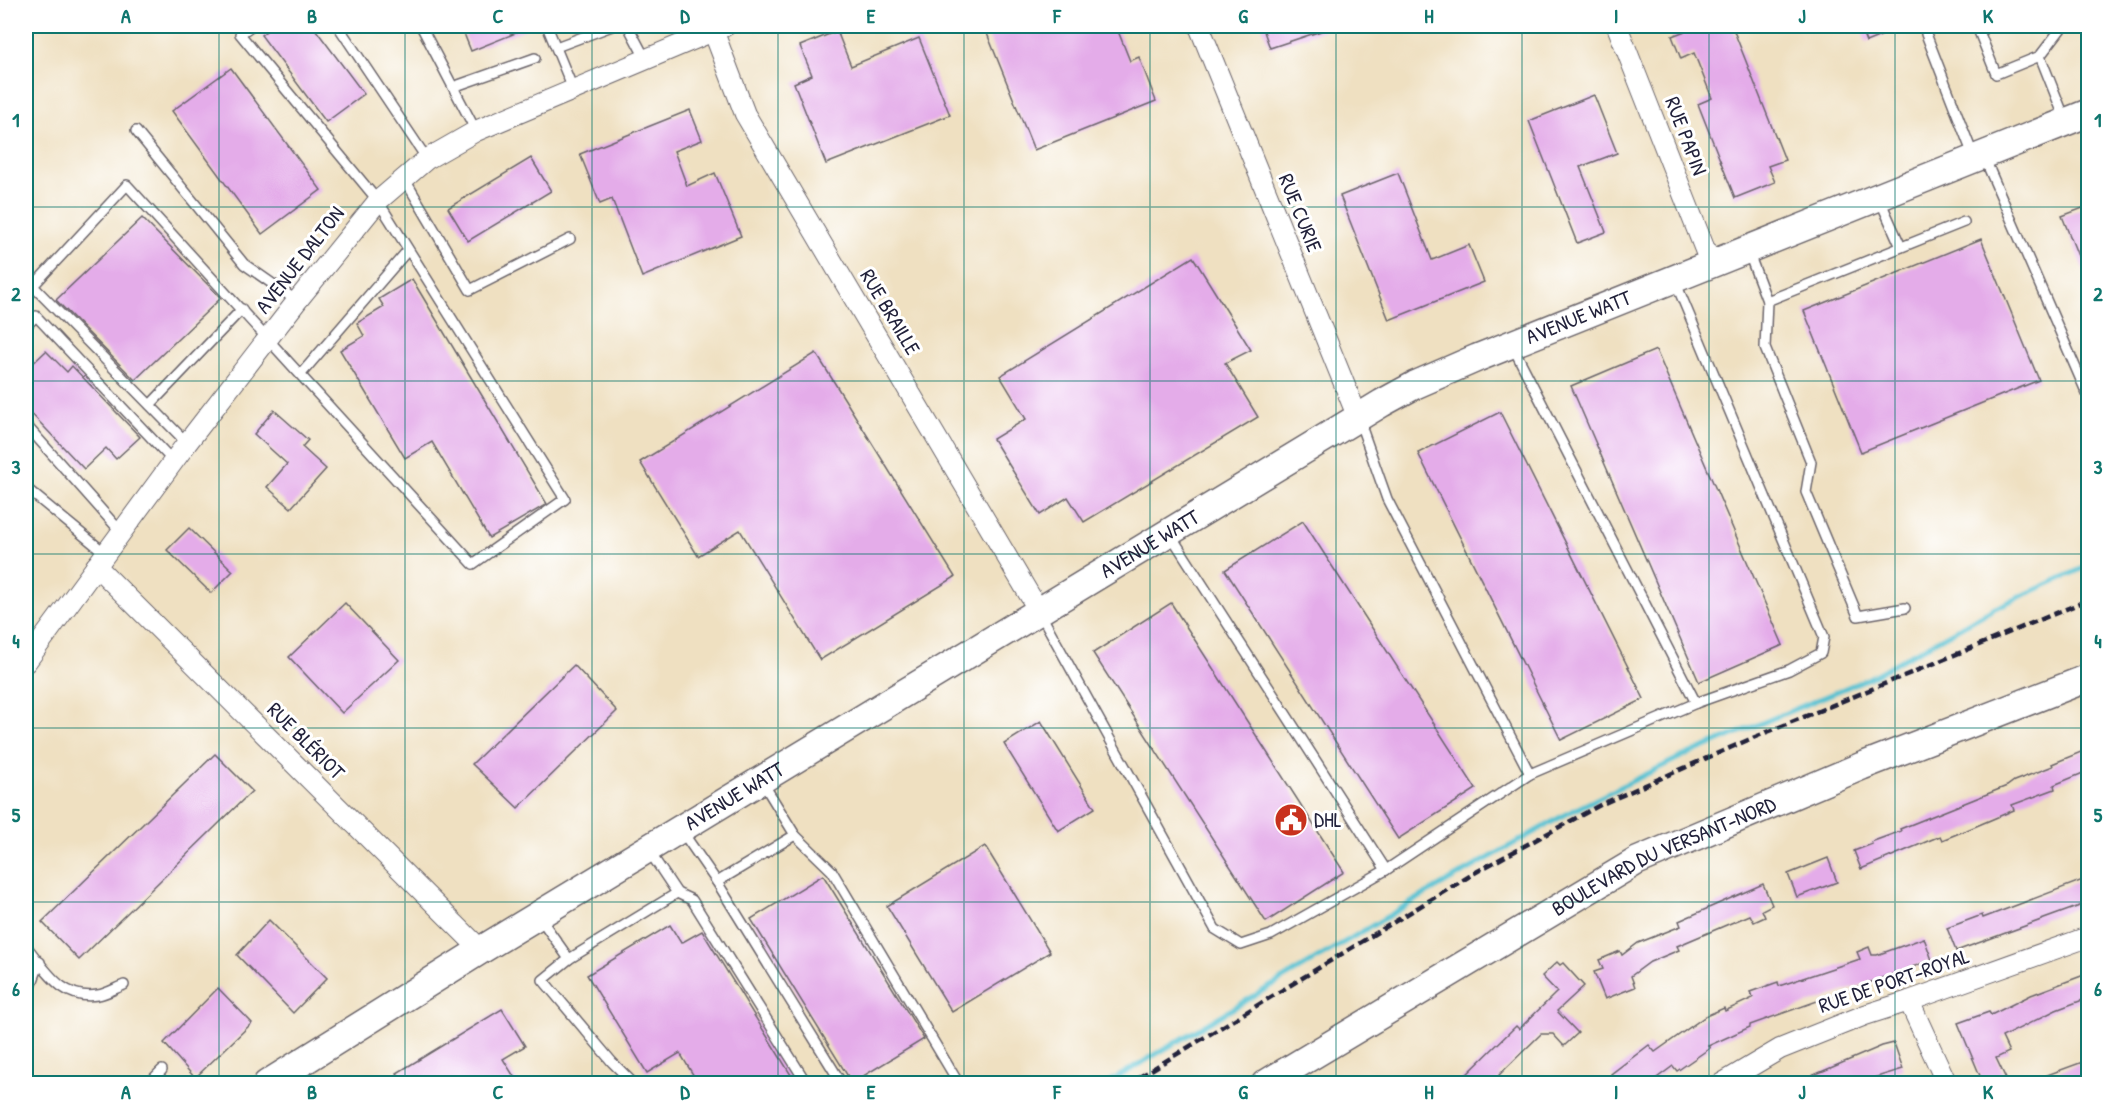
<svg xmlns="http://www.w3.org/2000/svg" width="2114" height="1109" viewBox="0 0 2114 1109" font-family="'Patrick Hand',sans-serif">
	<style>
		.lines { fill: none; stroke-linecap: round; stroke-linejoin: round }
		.stream { stroke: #56c1d1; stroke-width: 5 }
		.building { fill: #e4ace9 }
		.lane-casing { stroke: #6a646a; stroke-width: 12 }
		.street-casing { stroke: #6a646a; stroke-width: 22 }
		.secondary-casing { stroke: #6a646a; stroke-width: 30 }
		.lane { stroke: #fff; stroke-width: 9 }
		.street { stroke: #fff; stroke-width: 20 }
		.secondary { stroke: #fff; stroke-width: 27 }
		.rail { stroke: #22223b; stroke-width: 4.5; stroke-dasharray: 9 4.5; stroke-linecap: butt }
		.grid { fill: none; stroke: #0f766e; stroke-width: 1.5; stroke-opacity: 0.55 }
		.labels { text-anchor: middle; stroke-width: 6; stroke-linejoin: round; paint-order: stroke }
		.street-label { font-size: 21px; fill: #22223b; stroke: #fff }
		.poi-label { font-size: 21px; fill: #22223b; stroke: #fff; text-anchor: start }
		.neatline { fill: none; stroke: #0f766e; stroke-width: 2 }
		.grid-label { font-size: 20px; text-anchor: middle; font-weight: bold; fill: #0f766e }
	</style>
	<rect width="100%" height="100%" fill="#fff"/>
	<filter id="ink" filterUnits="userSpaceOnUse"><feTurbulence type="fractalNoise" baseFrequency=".0167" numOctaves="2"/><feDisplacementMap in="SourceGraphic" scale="12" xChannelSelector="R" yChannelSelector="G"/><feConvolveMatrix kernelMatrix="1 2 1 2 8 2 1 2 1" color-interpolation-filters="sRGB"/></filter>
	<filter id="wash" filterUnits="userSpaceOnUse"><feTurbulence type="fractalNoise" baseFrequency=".008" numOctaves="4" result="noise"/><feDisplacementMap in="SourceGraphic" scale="24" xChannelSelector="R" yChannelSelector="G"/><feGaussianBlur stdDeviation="1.35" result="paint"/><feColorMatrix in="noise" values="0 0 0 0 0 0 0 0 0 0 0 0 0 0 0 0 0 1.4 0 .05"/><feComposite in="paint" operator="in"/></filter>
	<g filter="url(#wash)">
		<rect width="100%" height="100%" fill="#efe0c1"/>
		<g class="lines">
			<path class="stream" d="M1106 1084 1417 899 1566 814 1681 757 1869 678 1995 608 2088 566"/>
		</g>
		<g id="blocks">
			<g class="building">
				<path d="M273 26H313L364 94 326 122 261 35Z"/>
				<path d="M461 26H533L471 51Z"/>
				<path d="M984 26H1116L1130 61 1139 57 1156 101 1034 150Z"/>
				<path d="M1262 26H1329L1330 28 1270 48Z"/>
				<path d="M1698 26H1732L1785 160 1768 166 1775 182 1735 198 1698 104 1712 98 1694 53 1681 59 1672 36Z"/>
				<path d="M1860 26H1905L1866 42Z"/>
				<path d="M837 31 851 66 919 38 950 115 826 164 794 83 812 75 800 46Z"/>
				<path d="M231 68 321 190 262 234 172 111Z"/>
				<path d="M1594 95 1617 153 1580 167 1606 232 1577 243 1529 121Z"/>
				<path d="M690 110 702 140 674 151 687 186 715 173 741 236 642 277 612 199 600 204 580 154Z"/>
				<path d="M531 158 551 191 468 241 448 208Z"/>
				<path d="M1398 173 1432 260 1469 245 1484 282 1389 320 1340 196Z"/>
				<path d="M2088 206V281L2062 216Z"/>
				<path d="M142 218 221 298 135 380 56 300Z"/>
				<path d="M1981 239 2039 380 1861 452 1804 311Z"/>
				<path d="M1193 257 1251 350 1225 363 1258 417 1084 522 1068 497 1040 515 993 439 1026 419 1000 376Z"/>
				<path d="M412 279 547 504 489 538 432 442 405 458 340 350 364 336 357 323 384 307 379 299Z"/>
				<path d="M1656 350 1783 645 1699 682 1571 386Z"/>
				<path d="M46 351 67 372 72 366 140 437 116 459 106 448 84 469 26 408V370Z"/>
				<path d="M816 353 955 577 820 660 740 530 698 556 640 462Z"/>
				<path d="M274 410 308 440 302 447 326 469 291 508 267 487 287 464 254 434Z"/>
				<path d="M1500 412 1644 699 1561 740 1418 453Z"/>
				<path d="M1303 521 1476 789 1398 839 1225 570Z"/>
				<path d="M189 528 233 571 211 593 167 550Z"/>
				<path d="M345 603 399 660 342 713 289 657Z"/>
				<path d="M1171 603 1344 872 1266 922 1093 653Z"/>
				<path d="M574 665 617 711 518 808 472 764Z"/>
				<path d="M1041 721 1095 808 1058 831 1004 744Z"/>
				<path d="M2088 749V771L2054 785 2055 789 2012 805 2014 810 1967 830 1942 840 1940 836 1861 869 1854 851 1872 844 1871 842 1901 831 1900 829 2007 786 2014 781 2053 766 2052 764Z"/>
				<path d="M215 754 252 791 79 960 42 922Z"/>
				<path d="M985 846 1050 952 952 1012 887 906Z"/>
				<path d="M1828 858 1837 882 1797 897 1788 874Z"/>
				<path d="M823 875 924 1039 852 1083 751 919Z"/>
				<path d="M2088 878V903L1956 951 1947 928 1982 915 1983 918Z"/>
				<path d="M1763 884 1772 905 1762 910 1765 917 1754 922 1750 915 1677 946 1679 950 1650 962 1631 976 1635 987 1605 999 1594 972 1603 969 1599 960 1620 951 1622 955 1638 943 1681 926 1679 921Z"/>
				<path d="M269 920 327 978 293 1013 237 955Z"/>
				<path d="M670 925 681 943 702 931 796 1083H698L680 1053 647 1073 587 975Z"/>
				<path d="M1924 938 1932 960 1750 1025V1027L1708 1046 1710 1048 1677 1071 1673 1066 1650 1083H1618L1611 1074 1649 1045 1655 1052 1706 1016 1724 1008 1725 1011 1753 998 1750 992 1778 982 1779 986 1860 959 1857 952 1869 947 1872 955H1877Z"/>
				<path d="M1557 962 1560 965 1563 963 1584 986 1557 1011 1578 1033 1564 1046 1553 1034H1541L1499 1075 1501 1078 1495 1083H1458L1516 1026 1519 1029 1557 992 1542 976Z"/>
				<path d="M2084 975 2088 987V998L2056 1010 2002 1037 2009 1052 1996 1058 2008 1083H1983L1958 1023 1989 1012 1991 1015 2031 995Z"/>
				<path d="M218 988 252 1023 195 1078 164 1043Z"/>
				<path d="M502 1009 525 1046 503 1059 518 1083H404L397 1073Z"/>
				<path d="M1894 1043 1903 1069 1863 1081 1865 1083H1795L1882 1046Z"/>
				<path d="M2088 1060V1083H2028V1082Z"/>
			</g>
		</g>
	</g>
	<g filter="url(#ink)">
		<use href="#blocks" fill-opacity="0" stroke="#6a646a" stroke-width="1.5"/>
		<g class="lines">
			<g class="lane-casing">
				<g id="lane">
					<path d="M338 26 427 159"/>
					<path d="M421 26 476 131"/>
					<path d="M547 26 573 89"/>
					<path d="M628 26 645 58"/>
					<path d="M2063 26 2040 56 2065 119"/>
					<path d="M1978 29 1996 74 2040 56"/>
					<path d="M1926 34 1973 155"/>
					<path d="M556 47 612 26"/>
					<path d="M453 87 535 58"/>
					<path d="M136 131 244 264 297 301"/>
					<path d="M1984 157 2088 396"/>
					<path d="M404 178 470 290 570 239"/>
					<path d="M1880 200 1901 247"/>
					<path d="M1748 251 1767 301 1765 348 1811 462 1806 492 1858 616 1905 608"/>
					<path d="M1767 301 1964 222"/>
					<path d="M26 326 36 316 173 461"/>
					<path d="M1513 347 1696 703 1789 670 1821 653 1824 637 1675 281"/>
					<path d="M301 374 408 250"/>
					<path d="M150 405 242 309"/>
					<path d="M1359 420 1387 499 1530 774"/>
					<path d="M26 425 121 532"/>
					<path d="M187 443 33 286 127 185 473 564 565 499 378 201 240 34 251 26"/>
					<path d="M26 488 105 553"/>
					<path d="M1170 534 1386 870"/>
					<path d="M1040 613 1215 929 1241 945 1271 935 1386 870 1530 774 1696 703"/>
					<path d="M681 830 717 882 795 835 763 783"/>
					<path d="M795 835 832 871 959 1084"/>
					<path d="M717 882 842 1084"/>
					<path d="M677 893 692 900 807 1084"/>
					<path d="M540 918 569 959 677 893 649 851"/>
					<path d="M26 946C46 970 62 1001 98 995 106 994 116 988 124 985"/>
					<path d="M569 959 543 980 612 1062 634 1084"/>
					<path d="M26 999 40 962"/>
					<path d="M148 1084 162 1070"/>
				</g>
			</g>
			<g class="street-casing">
				<g id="street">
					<path d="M1199 26 1358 418"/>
					<path d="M1617 26 1711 265"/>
					<path d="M713 30 745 114 1039 611"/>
					<path d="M96 566 481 950"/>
					<path d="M26 662 187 443 297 301 378 201 427 159 476 131 725 26"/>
					<path d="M1909 1001 1947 1084"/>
					<path d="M1721 1084 1780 1049 1865 1015 1909 1001 2088 937"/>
				</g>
			</g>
			<g class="secondary-casing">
				<g id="secondary">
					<path id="s1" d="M267 1084 481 950 1382 403 1415 385 1477 358 2088 113"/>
					<path id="s2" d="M1265 1084 1637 861 1862 766 2088 678"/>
				</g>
			</g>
			<use href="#lane" class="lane"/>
			<use href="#street" class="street"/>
			<use href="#secondary" class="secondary"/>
			<path class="rail" d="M1128 1084 1478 871 1602 804 1748 740 2088 600"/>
		</g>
	</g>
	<path class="grid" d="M219 26V1084M405 26V1084M592 26V1084M778 26V1084M964 26V1084M1150 26V1084M1336 26V1084M1522 26V1084M1709 26V1084M1895 26V1084M26 207H2088M26 381H2088M26 554H2088M26 728H2088M26 902H2088"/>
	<defs>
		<g id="civic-disc" transform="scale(1.725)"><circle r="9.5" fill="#c8321e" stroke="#fff"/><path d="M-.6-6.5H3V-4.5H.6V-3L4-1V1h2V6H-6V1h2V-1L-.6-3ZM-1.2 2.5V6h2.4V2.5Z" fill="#fff"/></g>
	</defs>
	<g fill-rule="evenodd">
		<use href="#civic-disc" x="1291" y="820"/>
	</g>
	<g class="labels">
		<g class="street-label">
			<text transform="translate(1686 136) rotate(69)" y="7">RUE PAPIN</text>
			<text transform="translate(1300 213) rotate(68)" y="7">RUE CURIE</text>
			<text transform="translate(300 260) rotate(-52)" y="7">AVENUE DALTON</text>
			<text transform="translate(890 312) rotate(59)" y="7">RUE BRAILLE</text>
			<text dy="7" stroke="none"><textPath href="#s1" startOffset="1521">AVENUE WATT</textPath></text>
			<text dy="7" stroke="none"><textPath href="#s1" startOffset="1035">AVENUE WATT</textPath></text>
			<text transform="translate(306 741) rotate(45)" y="7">RUE BLÉRIOT</text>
			<text dy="7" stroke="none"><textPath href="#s1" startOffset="549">AVENUE WATT</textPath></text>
			<text dy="7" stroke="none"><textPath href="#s2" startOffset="460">BOULEVARD DU VERSANT-NORD</textPath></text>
			<text transform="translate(1894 981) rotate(-19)" y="7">RUE DE PORT-ROYAL</text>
		</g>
		<g class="poi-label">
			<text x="1314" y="827">DHL</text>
		</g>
	</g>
	<rect width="2114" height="1109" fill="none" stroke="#fff" stroke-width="66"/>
	<rect x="33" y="33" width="2048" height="1043" class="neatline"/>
	<g class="grid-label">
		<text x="126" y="23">A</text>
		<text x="312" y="23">B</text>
		<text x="498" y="23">C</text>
		<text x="685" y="23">D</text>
		<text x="871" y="23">E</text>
		<text x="1057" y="23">F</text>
		<text x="1243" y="23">G</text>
		<text x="1429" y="23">H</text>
		<text x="1616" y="23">I</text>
		<text x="1802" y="23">J</text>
		<text x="1988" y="23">K</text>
		<text x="16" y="127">1</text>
		<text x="2098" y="127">1</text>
		<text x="16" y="301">2</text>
		<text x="2098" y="301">2</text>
		<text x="16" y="474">3</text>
		<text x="2098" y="474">3</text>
		<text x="16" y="648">4</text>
		<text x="2098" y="648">4</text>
		<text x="16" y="822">5</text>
		<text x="2098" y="822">5</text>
		<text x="16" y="996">6</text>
		<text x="2098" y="996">6</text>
		<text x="126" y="1099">A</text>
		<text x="312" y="1099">B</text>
		<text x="498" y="1099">C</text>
		<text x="685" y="1099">D</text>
		<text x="871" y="1099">E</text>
		<text x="1057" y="1099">F</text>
		<text x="1243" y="1099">G</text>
		<text x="1429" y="1099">H</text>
		<text x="1616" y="1099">I</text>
		<text x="1802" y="1099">J</text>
		<text x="1988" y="1099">K</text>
	</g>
</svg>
